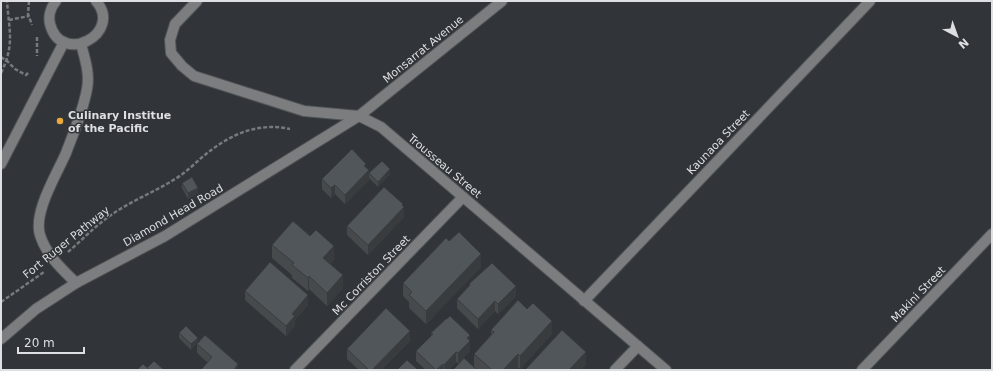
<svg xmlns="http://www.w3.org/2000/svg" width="993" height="371" viewBox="0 0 993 371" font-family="'DejaVu Sans',sans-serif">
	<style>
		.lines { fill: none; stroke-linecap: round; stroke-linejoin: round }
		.minor-casing { stroke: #505457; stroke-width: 12 }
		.path { stroke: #777a7d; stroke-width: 2.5; stroke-dasharray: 4 2; stroke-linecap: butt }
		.minor { stroke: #7b7d7f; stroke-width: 10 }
		.wall { fill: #464a4d }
		.shaded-wall { fill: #393c3f }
		.building { fill: #51565a; stroke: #393c3f }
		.poi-dot { fill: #eca93b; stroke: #313539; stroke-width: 1.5 }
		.labels { text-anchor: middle; stroke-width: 3; stroke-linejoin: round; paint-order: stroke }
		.street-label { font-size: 11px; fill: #dddfe2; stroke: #313539 }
		.poi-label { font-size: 11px; font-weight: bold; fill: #dddfe2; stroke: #313539; text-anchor: start }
	</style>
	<rect width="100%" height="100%" fill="#313539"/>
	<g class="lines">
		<g class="minor-casing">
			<g id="minor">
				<path d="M56 1C51 7 48 16 50 24 61 67 124 33 96 1"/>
				<path d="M197 1 175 24 170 40 171 53 182 66 194 76 304 111 359 116 381 127 666 370"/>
				<path d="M1 164 64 42"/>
				<path d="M76 283C63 270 46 255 40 235 33 212 57 174 66 153 74 132 83 111 87 89 90 74 85 59 81 44"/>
				<path d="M584 301 870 1"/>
				<path d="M1 339 36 309 76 283 165 236 359 116 502 1"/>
				<path d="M295 370 463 197"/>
				<path d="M615 370 638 346"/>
				<path d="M862 370 992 234"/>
			</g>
		</g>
		<g class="path">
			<path d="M29 1 28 14 32 25"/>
			<path d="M9 20 29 16"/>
			<path d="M37 37V56"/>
			<path d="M1 57 7 61 15 69 26 75 29 72"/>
			<path d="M1 73C15 44 9 31 7 1"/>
			<path d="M68 252C81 241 93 228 107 218 128 202 153 193 175 179 187 172 196 162 206 154 231 134 258 122 290 129"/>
			<path d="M1 302 44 272"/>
		</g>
		<use href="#minor" class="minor"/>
	</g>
	<g class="wall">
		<path d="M366 167 369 180 345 204 335 194 331 198 322 189V179Z"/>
		<path d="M369 173 390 174 378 187 369 178Z"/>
		<path d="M182 183 198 193 188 199 182 188Z"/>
		<path d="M403 206 404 217 368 255 347 235V226Z"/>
		<path d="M310 236 334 259 330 264 343 288 327 306 309 289 308 291 292 278V275L272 258V245Z"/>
		<path d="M449 241 481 267 426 324 409 308V302L403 296V283Z"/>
		<path d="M469 284 516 296 498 314 495 311 478 329 457 308V299L469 286Z"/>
		<path d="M245 291 308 305 295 320V326L286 336 245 300Z"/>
		<path d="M491 330 552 334 520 369 518 367 515 370H478L474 367V354L491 335Z"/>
		<path d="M179 333 198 338 191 350 179 338Z"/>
		<path d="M431 333 470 335V351L458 363 456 362 448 370H426L416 361V351L431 336Z"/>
		<path d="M410 341 381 370H359L347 359V349Z"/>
		<path d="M197 344 238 370 207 362 197 353Z"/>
	</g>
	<g class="shaded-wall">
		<path d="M366 164V173L369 170V180L345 204V195L364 166Z"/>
		<path d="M390 169V174L378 187V182Z"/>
		<path d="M335 185V194L331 198V188Z"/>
		<path d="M198 188V193L188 199V193Z"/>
		<path d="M403 204V208L404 207V217L368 255V245Z"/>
		<path d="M334 246V259L323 271V258Z"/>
		<path d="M481 254V267L426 324V311Z"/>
		<path d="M343 275V288L327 306V293Z"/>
		<path d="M309 276V289L308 291V278Z"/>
		<path d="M516 286V296L498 314V304Z"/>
		<path d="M308 295V305L295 320V326L286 336V326L292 314Z"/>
		<path d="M495 301V311L478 329V319Z"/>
		<path d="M552 321V334L520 369V356Z"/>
		<path d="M410 331V341L381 370H372Z"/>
		<path d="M470 335V351L458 363V353L467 338Z"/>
		<path d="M198 338V343L191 350V344Z"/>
		<path d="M456 352V362L448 370H444V365Z"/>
		<path d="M586 352V365L581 370H569Z"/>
		<path d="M518 354V367L515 370H503Z"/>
		<path d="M238 364V370H234Z"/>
		<path d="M443 364V370H437Z"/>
	</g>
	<g class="building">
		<path d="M352 149 366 164 364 166 369 170 345 195 335 185 331 188 322 179Z"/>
		<path d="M382 161 390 169 378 182 369 173Z"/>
		<path d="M192 177 198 188 188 193 182 183Z"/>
		<path d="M384 187 403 204 402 205 404 207 368 245 347 226Z"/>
		<path d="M293 221 310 236 316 230 334 246 323 258 343 275 327 293 309 276 308 278 292 265 294 263 272 245Z"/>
		<path d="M459 232 481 254 426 311 409 295 412 292 403 283 446 238 449 241Z"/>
		<path d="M270 262 308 295 292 314 295 316 286 326 245 291Z"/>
		<path d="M492 263 516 286 498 304 495 301 478 319 457 299 470 285 469 284Z"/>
		<path d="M518 300 527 309 533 303 552 321 520 356 518 354 503 370H492L474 354 494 332 491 330Z"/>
		<path d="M386 308 410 331 372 370H369L347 349Z"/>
		<path d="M450 316 470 335 467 338 470 341 458 353 456 352 444 365 443 364 436 370 416 351 433 334 431 333 447 318V319Z"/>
		<path d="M186 326 198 338 191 344 179 333Z"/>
		<path d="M562 330 586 352 569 370H525Z"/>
		<path d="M205 335 238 364 234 370H201L212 357 197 344Z"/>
		<path d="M464 358 477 370H453Z"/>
		<path d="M407 360 418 370H397Z"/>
		<path d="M154 361 164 370H150L147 368Z"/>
		<path d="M143 364 150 370H137Z"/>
	</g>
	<circle class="poi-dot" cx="60" cy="121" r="4"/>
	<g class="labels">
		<g class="street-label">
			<text transform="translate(423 49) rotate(-39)" y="4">Monsarrat Avenue</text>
			<text transform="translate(718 142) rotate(-46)" y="4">Kaunaoa Street</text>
			<text transform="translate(445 166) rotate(40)" y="4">Trousseau Street</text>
			<text transform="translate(173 215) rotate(-30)" y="4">Diamond Head Road</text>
			<text transform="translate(66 242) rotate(-39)" y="4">Fort Ruger Pathway</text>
			<text transform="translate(371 275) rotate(-46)" y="4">Mc Corriston Street</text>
			<text transform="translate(918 294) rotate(-46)" y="4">Makini Street</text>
		</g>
		<g class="poi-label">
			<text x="68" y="119">Culinary Institue<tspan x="68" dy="13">of the Pacific</tspan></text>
		</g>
	</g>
	<rect width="993" height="371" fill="none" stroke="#dddfe2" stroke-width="4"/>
	<g transform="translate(957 36) rotate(139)" stroke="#313539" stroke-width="3" paint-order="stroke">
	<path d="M0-3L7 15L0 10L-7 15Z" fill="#dddfe2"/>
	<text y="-6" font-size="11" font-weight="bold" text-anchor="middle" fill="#dddfe2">N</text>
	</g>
	<path d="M18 347v6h66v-6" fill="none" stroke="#dddfe2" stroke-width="2"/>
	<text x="24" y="347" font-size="12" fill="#dddfe2" stroke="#313539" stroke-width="3" paint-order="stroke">20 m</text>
</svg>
